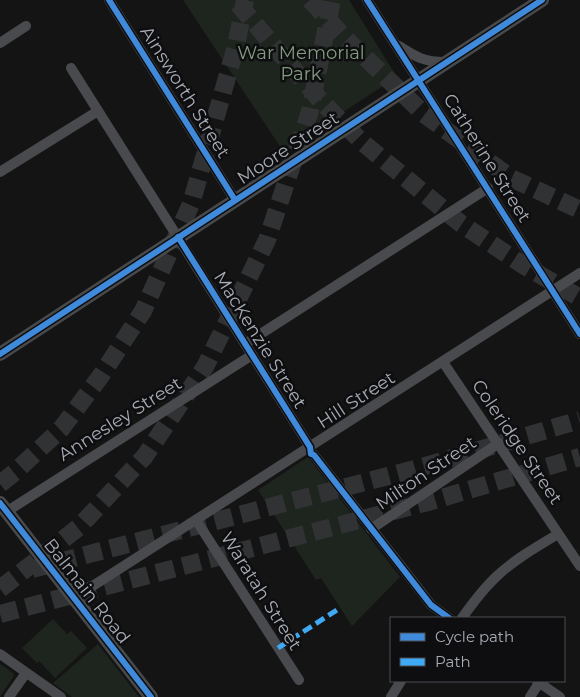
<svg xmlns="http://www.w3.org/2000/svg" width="580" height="697" viewBox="0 0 580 697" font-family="Montserrat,sans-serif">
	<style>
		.green { fill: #1e241e }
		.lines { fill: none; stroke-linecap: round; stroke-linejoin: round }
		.motorway-tunnel { stroke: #313234; stroke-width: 18; stroke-dasharray: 18 9; stroke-linecap: butt }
		.minor { stroke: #494a4d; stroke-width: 10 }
		.secondary { stroke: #47494a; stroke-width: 14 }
		.quiet { stroke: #3fa9f5; stroke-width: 5; stroke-dasharray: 10 5; stroke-linecap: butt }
		.cycleway-casing { stroke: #0e0e10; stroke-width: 9 }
		.cycleway { stroke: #408adc; stroke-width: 6 }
		.labels { text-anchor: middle; stroke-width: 5; stroke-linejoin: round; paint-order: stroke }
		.park-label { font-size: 18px; fill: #819c80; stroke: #0e0e10 }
		.street-label { font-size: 18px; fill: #a7acb3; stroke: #0e0e10 }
	</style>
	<rect width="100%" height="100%" fill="#141414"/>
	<g class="green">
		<path d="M183 0H349L397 77 283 151Z"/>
		<path d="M308 457 400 577 352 626 321 578 316 580 258 490Z"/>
		<path d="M53 619 67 634 71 631 87 648 55 678 39 661 37 663 22 648Z"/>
		<path d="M98 644 139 697H72L53 683Z"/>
		<path d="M0 664 13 673 14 676 0 697Z"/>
	</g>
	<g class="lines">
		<g class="motorway-tunnel">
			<path d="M310 0 346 39 424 114 511 178 580 210"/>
			<path d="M238 4 321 101 362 142 460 223 523 265 580 298"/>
			<path d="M0 484 15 472 61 429 100 377 143 311 191 204 236 46 245 0"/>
			<path d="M32 569 415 469 580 420"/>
			<path d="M0 589 79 527 145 456 205 367 267 240 310 111 332 0"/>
			<path d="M0 614 428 502 580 457"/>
		</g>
		<g class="minor">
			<path d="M109 0 235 200"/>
			<path d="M367 0 580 334"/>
			<path d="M0 43 26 26"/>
			<path d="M399 46C416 57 424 62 445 62"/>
			<path d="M71 68 310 447"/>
			<path d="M0 172 98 111"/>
			<path d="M245 344 488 188"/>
			<path d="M443 362 580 566"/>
			<path d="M314 455 422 593 431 605 449 618"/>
			<path d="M6 512 252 355"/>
			<path d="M196 520 299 680"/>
			<path d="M371 529 499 443"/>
			<path d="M74 598 580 273"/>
			<path d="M462 618C472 604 484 588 497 576 515 559 538 546 558 534"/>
			<path d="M0 654 61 697"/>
			<path d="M537 681 560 697"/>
			<path d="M9 697 26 673"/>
			<path d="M391 697 401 681"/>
			<path d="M530 697 539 683"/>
		</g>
		<g class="secondary">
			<path d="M0 354 542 0"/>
			<path d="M0 503 151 697"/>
		</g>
		<path class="quiet" d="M278 648 340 608"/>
		<g class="cycleway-casing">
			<g id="cycleway">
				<path d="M109 0 235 200"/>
				<path d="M367 0 580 334"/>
				<path d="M178 237 310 447 311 454 314 455 431 605 449 618"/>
				<path d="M0 354 542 0"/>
				<path d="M0 503 151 697"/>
			</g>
		</g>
		<use href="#cycleway" class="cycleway"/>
	</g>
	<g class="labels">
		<g class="park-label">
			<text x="301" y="59">War Memorial<tspan x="301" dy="21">Park</tspan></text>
		</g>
		<g class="street-label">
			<text transform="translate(185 92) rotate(58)" y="6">Ainsworth Street</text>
			<text transform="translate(288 148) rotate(-33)" y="6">Moore Street</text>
			<text transform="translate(487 158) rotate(58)" y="6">Catherine Street</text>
			<text transform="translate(260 340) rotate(58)" y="6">MacKenzie Street</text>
			<text transform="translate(356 400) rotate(-33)" y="6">Hill Street</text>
			<text transform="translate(120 419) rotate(-32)" y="6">Annesley Street</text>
			<text transform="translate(517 442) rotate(56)" y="6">Coleridge Street</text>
			<text transform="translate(426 473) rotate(-34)" y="6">Milton Street</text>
			<text transform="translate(87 591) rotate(52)" y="6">Balmain Road</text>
			<text transform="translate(261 591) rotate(58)" y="6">Waratah Street</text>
		</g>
	</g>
	<rect x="390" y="617" width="175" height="65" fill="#0e0e10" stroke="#4b4d51"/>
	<rect x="400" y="633" width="25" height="8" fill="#408adc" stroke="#4b4d51"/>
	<text x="435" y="642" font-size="15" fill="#a7acb3">Cycle path</text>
	<rect x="400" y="658" width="25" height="8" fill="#3fa9f5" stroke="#4b4d51"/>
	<text x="435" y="667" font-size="15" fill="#a7acb3">Path</text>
</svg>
